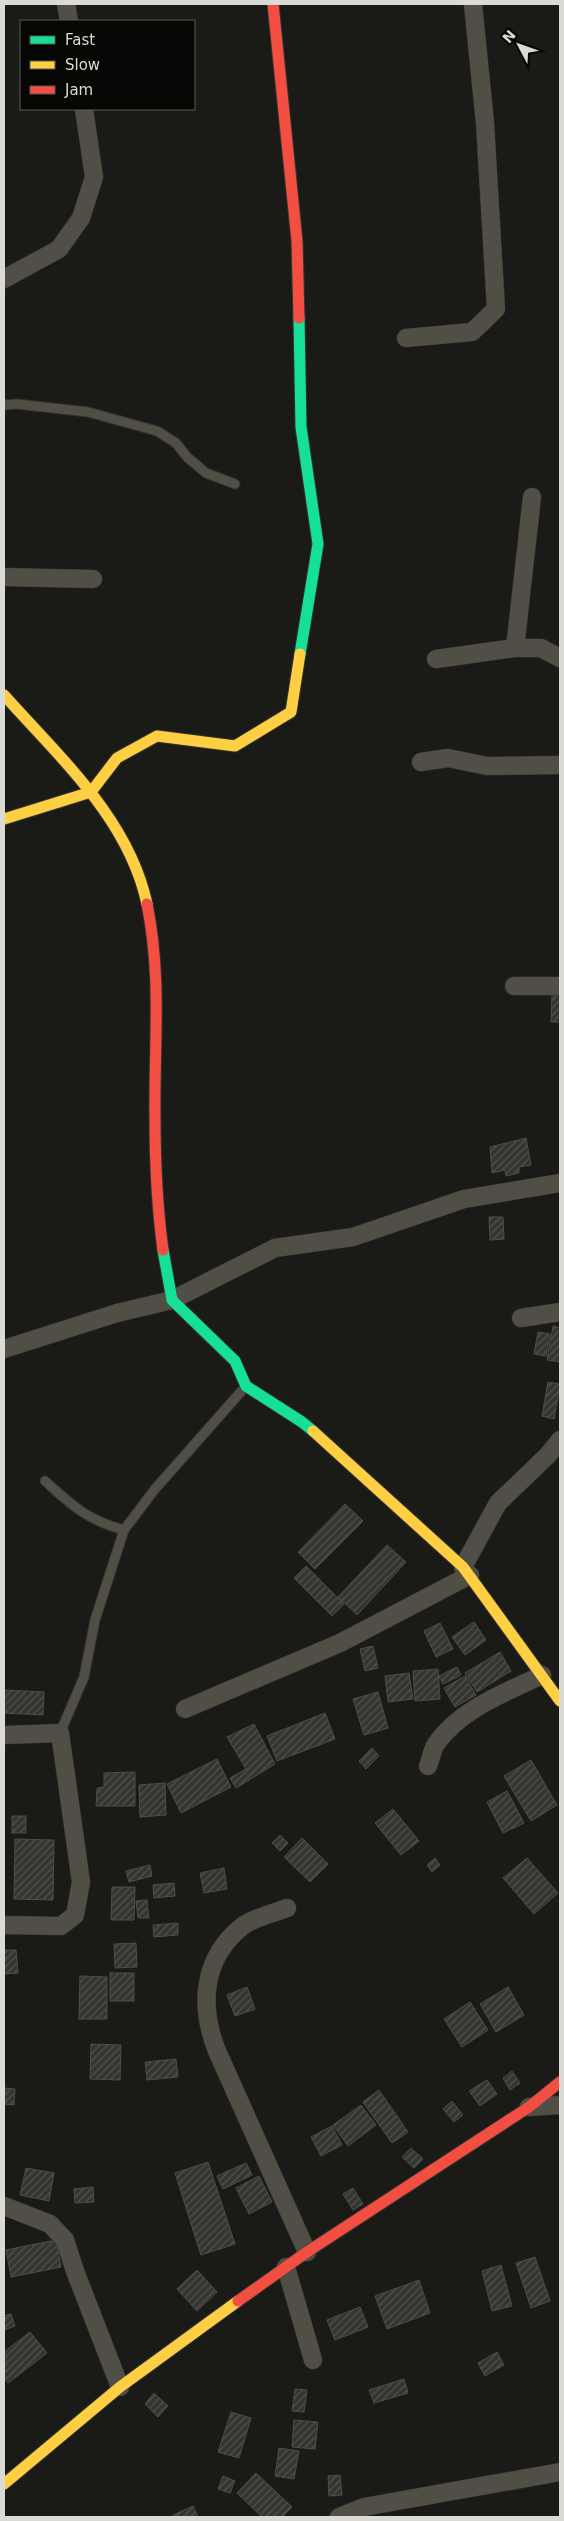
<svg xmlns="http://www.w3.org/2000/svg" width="564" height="2521" viewBox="0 0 564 2521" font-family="'DejaVu Sans',sans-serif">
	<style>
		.building { fill: url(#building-hatch); stroke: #4d4d49 }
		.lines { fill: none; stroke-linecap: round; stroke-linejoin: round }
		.lane-casing { stroke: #343432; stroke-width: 11 }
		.street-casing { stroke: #343432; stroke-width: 19 }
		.fast-casing { stroke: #343432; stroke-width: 13 }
		.slow-casing { stroke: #343432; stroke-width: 13 }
		.jam-casing { stroke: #343432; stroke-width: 13 }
		.lane { stroke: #504e45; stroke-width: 9 }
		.street { stroke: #504e45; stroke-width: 18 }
		.fast { stroke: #16e098; stroke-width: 11 }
		.slow { stroke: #ffcf43; stroke-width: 11 }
		.jam { stroke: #f24e42; stroke-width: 11 }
	</style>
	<defs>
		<pattern id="building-hatch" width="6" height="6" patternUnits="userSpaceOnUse" patternTransform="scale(1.25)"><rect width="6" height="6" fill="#343430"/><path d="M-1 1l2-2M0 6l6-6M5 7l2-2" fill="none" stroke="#51514d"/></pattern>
	</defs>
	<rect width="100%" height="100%" fill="#1a1a16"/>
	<g class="building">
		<path d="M552 993H560V1022H551Z"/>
		<path d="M526 1138 531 1165 519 1167V1173L506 1176 505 1170 492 1173 490 1147Z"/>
		<path d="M489 1217H503L504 1239 490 1240Z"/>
		<path d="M553 1326 560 1328V1362L547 1360Z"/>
		<path d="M538 1332 550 1334 546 1356 534 1354Z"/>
		<path d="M548 1382 560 1384 554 1419 542 1416Z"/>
		<path d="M345 1504 363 1521 315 1569 298 1552Z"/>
		<path d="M387 1545 406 1562 357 1615 338 1597Z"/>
		<path d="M306 1566 344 1604 332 1616 294 1578Z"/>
		<path d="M474 1622 486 1640 465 1655 452 1637Z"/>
		<path d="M440 1623 453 1649 436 1657 424 1631Z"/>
		<path d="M373 1646 378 1668 365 1671 360 1649Z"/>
		<path d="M500 1652 511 1671 477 1692 465 1673Z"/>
		<path d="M457 1667 461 1675 443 1684 439 1676Z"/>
		<path d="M438 1669 440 1699 415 1701 413 1671Z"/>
		<path d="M409 1673 413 1699 388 1702 385 1676Z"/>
		<path d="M465 1676 476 1695 455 1707 444 1688Z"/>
		<path d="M4 1690 44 1692 43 1715 4 1713Z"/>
		<path d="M378 1692 388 1728 364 1735 353 1699Z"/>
		<path d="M325 1713 335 1739 277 1761 267 1736Z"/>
		<path d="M254 1724 275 1764 236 1788 230 1778 246 1769 227 1737Z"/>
		<path d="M372 1748 379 1756 366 1769 359 1761Z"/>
		<path d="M217 1759 231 1787 181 1813 167 1784Z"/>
		<path d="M531 1760 557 1805 531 1821 504 1776Z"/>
		<path d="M135 1772V1806H96L97 1788 104 1787V1773Z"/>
		<path d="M165 1783 166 1815 140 1817 139 1785Z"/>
		<path d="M507 1791 524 1823 503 1833 487 1802Z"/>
		<path d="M393 1809 419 1841 401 1855 375 1823Z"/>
		<rect x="12" y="1816" width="14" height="17"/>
		<path d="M280 1835 288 1843 280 1851 272 1843Z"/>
		<path d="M302 1838 328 1864 310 1882 284 1857Z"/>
		<path d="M15 1839 54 1840 53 1900 14 1899Z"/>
		<path d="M435 1858 440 1865 432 1872 427 1865Z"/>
		<path d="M527 1858 558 1893 534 1914 503 1878Z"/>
		<path d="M150 1865 152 1876 129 1882 126 1871Z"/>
		<path d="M224 1868 227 1889 204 1893 200 1873Z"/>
		<path d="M174 1883 175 1896 154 1898 153 1885Z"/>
		<path d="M112 1887H135L134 1920H111Z"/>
		<path d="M147 1900 149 1918H138L136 1901Z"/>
		<path d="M178 1923V1935L154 1937 153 1925Z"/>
		<path d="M136 1943 137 1967 115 1968 114 1944Z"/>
		<path d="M4 1950H16L18 1973 4 1974Z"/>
		<rect x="110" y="1973" width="24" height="28"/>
		<path d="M80 1976 107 1977V2019H79Z"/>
		<path d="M247 1987 255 2009 235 2016 227 1995Z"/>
		<path d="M508 1987 524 2015 496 2032 480 2004Z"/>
		<path d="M470 2002 488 2030 462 2047 444 2019Z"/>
		<path d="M91 2044 121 2045 120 2080 90 2079Z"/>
		<path d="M176 2059 178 2077 147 2080 145 2062Z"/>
		<path d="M512 2071 520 2083 510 2090 503 2078Z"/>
		<path d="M487 2080 497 2094 480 2106 469 2091Z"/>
		<path d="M4 2088 15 2089 14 2105 4 2104Z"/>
		<path d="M379 2090 408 2132 392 2143 363 2102Z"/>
		<path d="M452 2101 463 2115 454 2122 443 2109Z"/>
		<path d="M361 2105 376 2125 348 2146 333 2125Z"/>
		<path d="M332 2126 342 2145 321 2156 311 2137Z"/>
		<path d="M411 2148 423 2159 414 2168 402 2157Z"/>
		<path d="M208 2162 235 2244 201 2255 175 2173Z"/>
		<path d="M246 2163 252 2175 223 2189 217 2176Z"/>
		<path d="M26 2168 54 2173 49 2201 20 2195Z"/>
		<path d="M259 2176 272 2202 249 2214 236 2188Z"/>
		<path d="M93 2187 94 2202 75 2203 74 2189Z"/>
		<path d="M353 2188 363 2204 353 2210 343 2194Z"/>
		<path d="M56 2240 61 2267 11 2277 6 2250Z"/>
		<path d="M535 2257 550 2301 531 2308 516 2263Z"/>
		<path d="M501 2265 512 2306 492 2311 482 2271Z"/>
		<path d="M197 2270 217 2292 197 2311 177 2289Z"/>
		<path d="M419 2280 430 2313 387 2329 375 2296Z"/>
		<path d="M360 2307 368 2327 335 2340 327 2320Z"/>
		<path d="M11 2314 15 2326 4 2330V2316Z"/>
		<path d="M30 2332 47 2353 8 2383 4 2378V2352Z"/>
		<path d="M497 2352 504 2365 485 2376 478 2363Z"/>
		<path d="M404 2379 408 2393 374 2403 369 2390Z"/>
		<path d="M295 2389 307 2390 304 2412 292 2411Z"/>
		<path d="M154 2393 168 2406 158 2417 145 2404Z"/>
		<path d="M231 2412 251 2418 239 2458 218 2452Z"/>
		<path d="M294 2420 318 2422 315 2449 292 2447Z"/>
		<path d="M279 2448 299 2451 294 2479 275 2476Z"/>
		<path d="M256 2473 292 2507 282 2517H262L237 2493Z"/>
		<path d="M340 2475 342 2495 329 2496 328 2476Z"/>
		<path d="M223 2476 235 2481 230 2493 218 2489Z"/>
		<path d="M193 2506 198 2517H174L173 2515Z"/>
	</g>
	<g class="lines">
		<g class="lane-casing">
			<g id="lane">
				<path d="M4 405 17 404 88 412 157 431 176 443 187 457 206 473 235 484"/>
				<path d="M45 1481C73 1506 87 1520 124 1530"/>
				<path d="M60 1733 84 1677 95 1620 124 1530 155 1489 246 1386"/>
			</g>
		</g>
		<g class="street-casing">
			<g id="street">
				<path d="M66 4 69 21"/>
				<path d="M4 279 59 249 81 218 94 177 84 109"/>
				<path d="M406 338 472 332 496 309 485 123 473 4"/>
				<path d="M4 577 93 579"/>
				<path d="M515 648 532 497"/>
				<path d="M436 659 515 648H541L560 658"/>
				<path d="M421 762 448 758 487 766 560 765"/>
				<path d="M514 986H560"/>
				<path d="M521 1318 560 1312"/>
				<path d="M4 1349 117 1313 172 1300 275 1248 353 1237 464 1199 560 1183"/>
				<path d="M463 1567 498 1503 548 1455 560 1440"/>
				<path d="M185 1709 340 1643 470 1575"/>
				<path d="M4 1735 60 1733 81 1882 75 1915 61 1926 4 1925"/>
				<path d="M428 1766C431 1759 432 1750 436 1744 460 1709 505 1693 542 1675"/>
				<path d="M287 1908C274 1913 256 1917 244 1925 202 1957 199 2006 217 2051L307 2252"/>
				<path d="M529 2107 560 2105"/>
				<path d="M4 2206 50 2224 65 2240 75 2271 120 2387"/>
				<path d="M286 2267 313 2360"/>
				<path d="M339 2517 364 2507 560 2472"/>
			</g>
		</g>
		<g class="fast-casing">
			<g id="fast">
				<path d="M299 318 301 427 318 544 300 654"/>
				<path d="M163 1250 172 1300 235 1361 246 1386 302 1422 313 1431"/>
			</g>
		</g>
		<g class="slow-casing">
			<g id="slow">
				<path d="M4 695C60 758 129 819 147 904"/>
				<path d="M4 819 91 792 117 758 157 736 235 746 291 712 300 654"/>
				<path d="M313 1431 463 1567 560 1701"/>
				<path d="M4 2484 120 2387 238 2301"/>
			</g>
		</g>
		<g class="jam-casing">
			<g id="jam">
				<path d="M273 4 297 241 299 318"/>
				<path d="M147 904C162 978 154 1043 155 1117 155 1161 157 1206 163 1250"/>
				<path d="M238 2301 307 2252 529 2107 560 2082"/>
			</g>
		</g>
		<use href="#lane" class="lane"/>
		<use href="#street" class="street"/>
		<use href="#fast" class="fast"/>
		<use href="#slow" class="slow"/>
		<use href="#jam" class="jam"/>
	</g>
	<rect width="564" height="2521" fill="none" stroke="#dbdad5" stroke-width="10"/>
	<rect x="20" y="20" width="175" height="90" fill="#060604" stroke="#5b5b58"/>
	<rect x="30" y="36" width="25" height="8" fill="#16e098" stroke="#5b5b58"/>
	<text x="65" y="45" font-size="15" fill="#dbdad5">Fast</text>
	<rect x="30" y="61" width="25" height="8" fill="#ffcf43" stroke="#5b5b58"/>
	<text x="65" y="70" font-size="15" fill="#dbdad5">Slow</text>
	<rect x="30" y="86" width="25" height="8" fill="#f24e42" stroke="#5b5b58"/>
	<text x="65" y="95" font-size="15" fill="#dbdad5">Jam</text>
	<g transform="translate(519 45) rotate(311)" stroke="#060604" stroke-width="4" paint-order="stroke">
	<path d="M0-4L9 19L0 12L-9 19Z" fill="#dbdad5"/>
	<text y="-8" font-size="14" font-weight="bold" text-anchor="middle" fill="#dbdad5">N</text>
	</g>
</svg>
